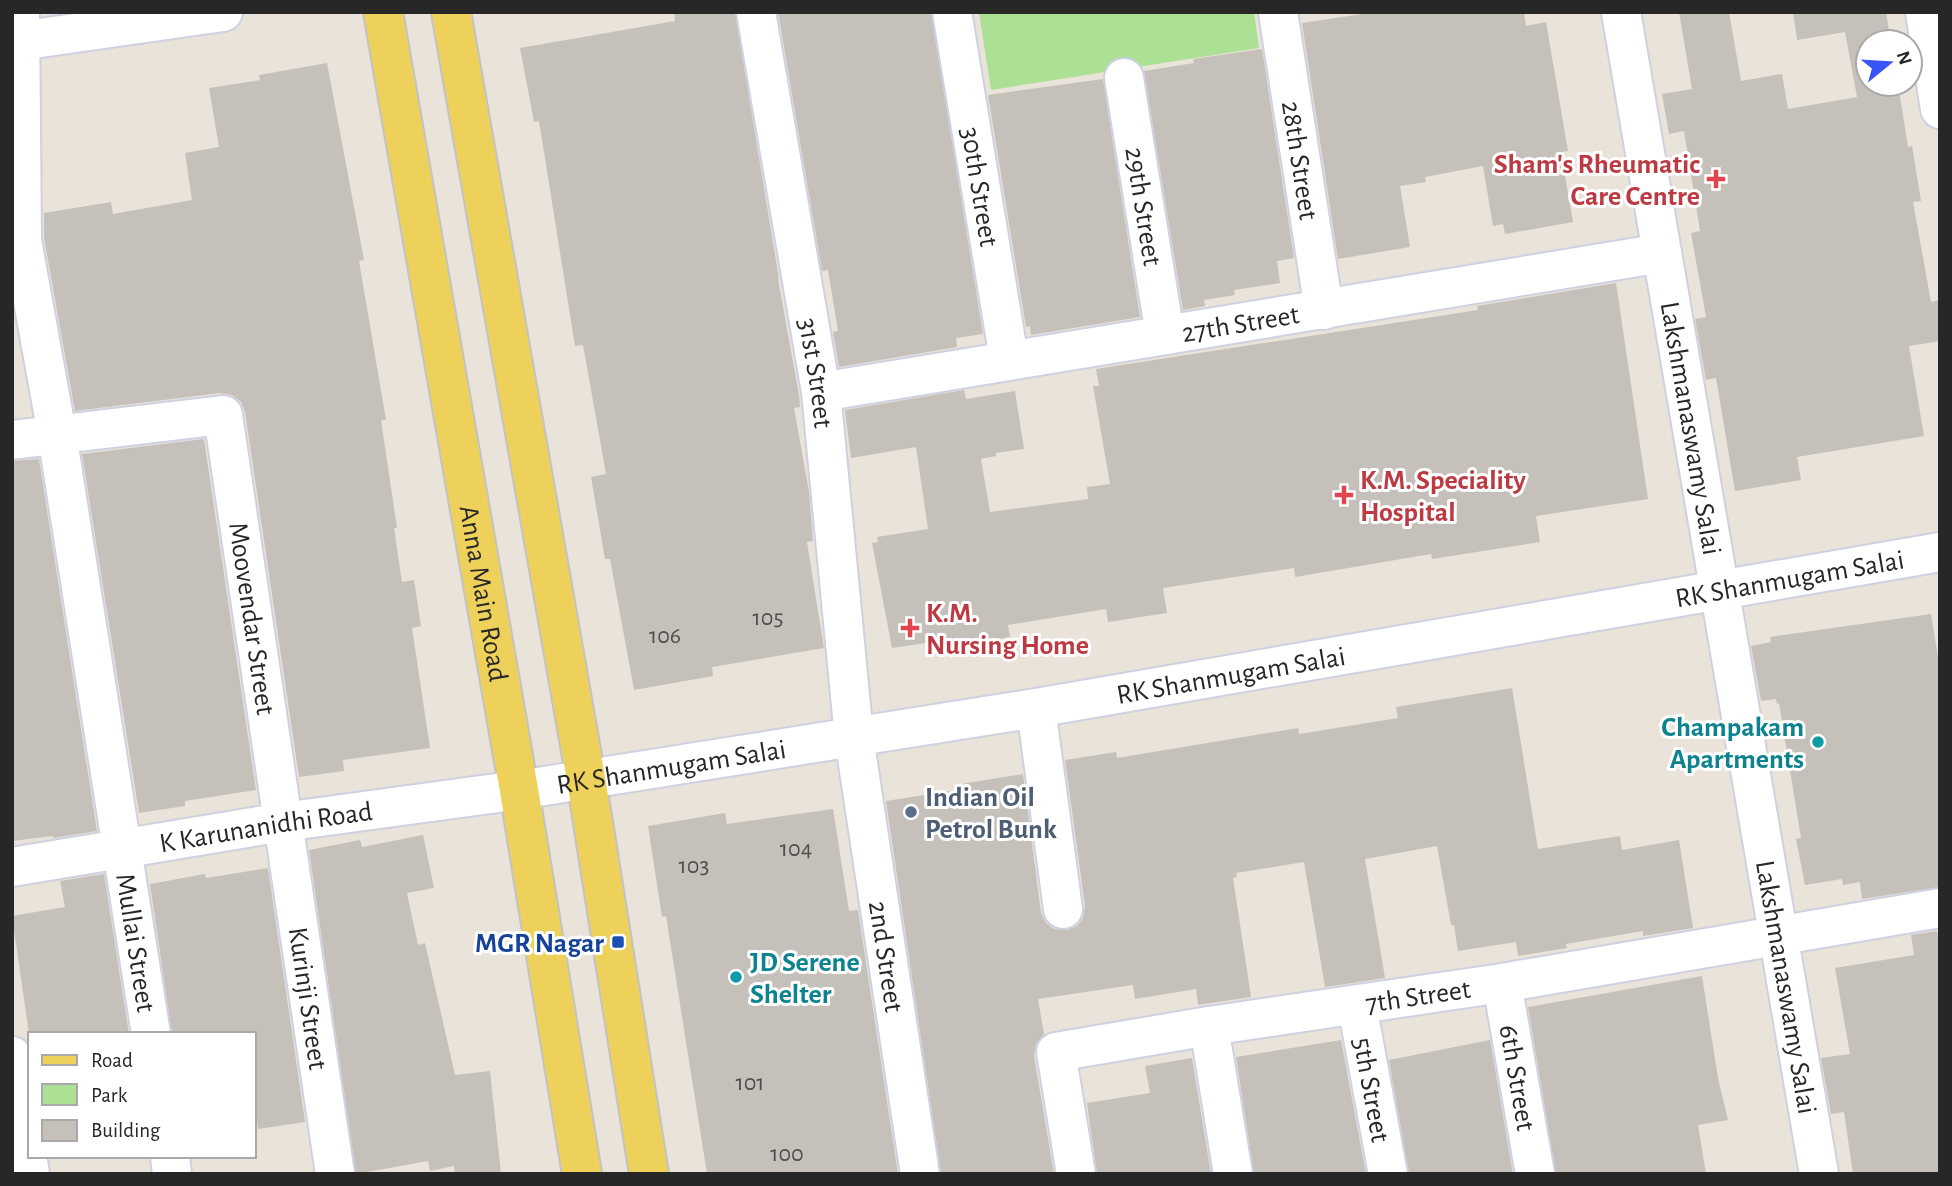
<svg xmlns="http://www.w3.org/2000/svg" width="1952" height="1186" viewBox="0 0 1952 1186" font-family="'Alegreya Sans',sans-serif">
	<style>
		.green { fill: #ace195 }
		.building { fill: #c5c0b9 }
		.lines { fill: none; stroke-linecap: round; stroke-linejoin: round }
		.minor-casing { stroke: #ced1e1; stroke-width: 42 }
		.major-casing { stroke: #c3c3c3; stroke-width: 42 }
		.minor { stroke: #fff; stroke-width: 38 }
		.major { stroke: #eed15a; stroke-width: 38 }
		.health-dot { fill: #e0444e; stroke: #fff; stroke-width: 2.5 }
		.culture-dot { fill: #0f9aa8; stroke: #fff; stroke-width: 2.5 }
		.service-dot { fill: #5c6f8a; stroke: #fff; stroke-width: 2.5 }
		.transit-dot { fill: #1a4fb4; stroke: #fff; stroke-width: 2.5 }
		.labels { text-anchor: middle; stroke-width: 6; stroke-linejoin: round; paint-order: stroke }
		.number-label { font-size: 24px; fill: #4e4d4c }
		.street-label { font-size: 28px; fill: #272727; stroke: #fff }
		.health-label { font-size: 28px; font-weight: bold; fill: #be3a42; stroke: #fff; text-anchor: start }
		.culture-label { font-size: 28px; font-weight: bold; fill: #0d838f; stroke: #fff; text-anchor: end }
		.service-label { font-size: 28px; font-weight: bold; fill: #4e5e75; stroke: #fff; text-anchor: start }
		.transit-label { font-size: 28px; font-weight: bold; fill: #164399; stroke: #fff; text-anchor: end }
	</style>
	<rect width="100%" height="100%" fill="#eae3d9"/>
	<path class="green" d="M979 12H1254L1259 48 991 90Z"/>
	<g class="building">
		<path d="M674 12H735L779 279H778L799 395 800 407 794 408 809 492 813 541 807 542 824 648 712 667 713 676 634 690 610 559H605L591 477 606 474 583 345 575 346 539 121 534 122 520 48 675 21Z"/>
		<path d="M778 12H931L983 334 956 338 957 347 839 367 833 332 838 331 828 270 822 271Z"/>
		<path d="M1375 12H1524L1526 26 1546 22 1568 151 1561 152 1573 222 1505 234 1503 224 1493 226 1483 166 1425 177 1426 182 1400 186 1410 247 1338 259 1302 23Z"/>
		<path d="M1679 12H1729L1741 81 1782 74 1788 109 1857 97 1845 32 1797 40 1793 12H1886L1891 42H1868V84H1898L1908 147 1912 146 1921 201 1913 202 1931 302 1940 300V341L1909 346 1924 436 1797 457 1801 480 1735 491 1716 378 1706 380 1695 319 1706 317 1691 233 1700 231 1684 131 1669 134 1662 94 1692 89Z"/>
		<path d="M1262 49 1294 258 1277 261 1280 283 1234 290 1235 295 1204 300 1205 306 1183 310 1144 71 1194 63 1193 59Z"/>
		<path d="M327 63 364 260 359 261 386 420H381L397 528H394L402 582 414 580 421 626 412 628 430 748 343 760 344 771 299 777 245 412 241 402 232 395 220 393 75 411 44 238V213L111 202 113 214 192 200 185 153 219 147 209 88 260 80 259 75Z"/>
		<path d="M1103 79 1140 317 1031 335 1030 326 1026 327 988 95Z"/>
		<path d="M1616 283 1648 499 1536 516 1540 542 1432 559 1431 554 1295 577 1294 568 1163 588 1167 613 1108 622 1106 609 1008 625 1010 637 947 648 946 640 892 648 872 543 878 542 877 537 928 529 916 447 851 458 845 410 964 390 966 399 1015 391 1024 449 996 453V456L981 459 990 512 1088 499 1087 487 1110 484 1093 386H1099L1096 369 1478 310 1477 306Z"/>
		<path d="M204 439 256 790 185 801V806L139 813 82 454Z"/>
		<path d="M39 459 97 831 53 838V836L12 841V461Z"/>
		<path d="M1931 614 1940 669V887L1862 899 1860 882 1843 885 1842 879 1805 885 1796 839 1801 838 1779 703 1777 704 1776 699 1761 701 1751 646 1771 642 1770 637Z"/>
		<path d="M1512 688 1538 849 1620 836 1622 850 1679 840 1693 928 1643 936V931L1566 944 1567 948 1518 956 1516 942 1458 951 1454 925H1451L1437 846 1365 859 1385 978 1325 987 1304 862 1236 873 1237 877 1233 878 1251 997 1198 1005 1196 989 1135 999 1133 985 1038 999 1044 1034 1036 1044 1034 1056 1054 1174H941L886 801 956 790 955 785 1023 774 1041 913 1046 923 1054 929 1067 930 1077 926 1083 918 1085 906 1065 760 1116 752 1117 758 1298 728 1299 734 1398 718 1396 707Z"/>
		<path d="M833 809 849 911 858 910 898 1174H707L666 916 662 917 648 826 725 813 727 824Z"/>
		<path d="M423 835 434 888 407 893 418 945 425 943 455 1075 490 1071 501 1174H455L454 1166 430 1171 428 1161 356 1174 309 850 360 840 362 847Z"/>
		<path d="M268 868 305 1122 258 1129 254 1097V1034H172L150 884 205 874 206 878Z"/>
		<path d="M104 874 129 1034H29L12 916 65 907 60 881Z"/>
		<path d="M1937 931 1940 946V1174H1853L1844 1112 1831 1114 1821 1058 1850 1054 1835 968 1914 955 1911 935Z"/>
		<path d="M1702 976 1718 1078 1728 1120 1698 1125 1706 1174H1556L1528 1007Z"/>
		<path d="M1341 1040 1366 1174H1254L1236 1057Z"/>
		<path d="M1490 1040 1513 1174H1409L1389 1060Z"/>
		<path d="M1192 1058 1211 1174H1097L1087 1103 1150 1093 1145 1066Z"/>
	</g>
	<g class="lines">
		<g class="minor-casing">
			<g id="minor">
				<path id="s1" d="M20 12 22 240 57 434 151 1034"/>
				<path id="s2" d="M756 12 821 392 854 737 920 1174"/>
				<path id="s3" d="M952 12 1009 359"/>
				<path id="s4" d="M1278 12 1324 310"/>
				<path id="s5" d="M1621 12 1819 1174"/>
				<path d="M1925 12 1940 109"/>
				<path d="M12 42 223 12"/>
				<path id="s6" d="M1124 78 1165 335"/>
				<path id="s7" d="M821 392 1662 253"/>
				<path id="s8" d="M12 440 223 415 335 1174"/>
				<path d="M1036 708 1063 909"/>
				<path id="s9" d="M12 867 283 822 519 790 1036 708 1940 552"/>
				<path id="s10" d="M1502 983 1535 1174"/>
				<path id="s11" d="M1357 1005 1388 1174"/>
				<path d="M1209 1026 1233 1174"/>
				<path d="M12 1056 30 1174"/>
				<path d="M170 1156 172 1174"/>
				<path id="s12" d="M1076 1174 1056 1052 1209 1026 1502 983 1940 908"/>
			</g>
		</g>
		<g class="major-casing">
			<g id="major">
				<path id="s13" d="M383 12 519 790 582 1174"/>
				<path d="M451 12 586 779 649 1174"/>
			</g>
		</g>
		<use href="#minor" class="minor"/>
		<use href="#major" class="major"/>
	</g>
	<g class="health-dot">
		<path d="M1712.5 168.5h7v7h7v7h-7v7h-7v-7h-7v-7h7z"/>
		<path d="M1340.5 484.5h7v7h7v7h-7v7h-7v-7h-7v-7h7z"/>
		<path d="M906.5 617.5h7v7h7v7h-7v7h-7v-7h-7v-7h7z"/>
	</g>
	<g class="culture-dot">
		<circle cx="1818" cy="742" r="7"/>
		<circle cx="736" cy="977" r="7"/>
	</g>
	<circle class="service-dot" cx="911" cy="812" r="7"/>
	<rect class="transit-dot" x="611" y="935" width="14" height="14" rx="3.5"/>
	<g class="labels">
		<g class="number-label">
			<text x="768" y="625">105</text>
			<text x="665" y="643">106</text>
			<text x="796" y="856">104</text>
			<text x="694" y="873">103</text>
			<text x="750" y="1090">101</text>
			<text x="787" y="1161">100</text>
		</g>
		<g class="street-label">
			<text dy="10" stroke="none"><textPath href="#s4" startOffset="150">28th Street</textPath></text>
			<text dy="10" stroke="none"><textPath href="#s3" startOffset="177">30th Street</textPath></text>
			<text dy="10" stroke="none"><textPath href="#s6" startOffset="130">29th Street</textPath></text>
			<text dy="10" stroke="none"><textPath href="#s7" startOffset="425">27th Street</textPath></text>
			<text dy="10" stroke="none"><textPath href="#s2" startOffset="366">31st Street</textPath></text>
			<text dy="10" stroke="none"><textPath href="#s5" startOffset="422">Lakshmanaswamy Salai</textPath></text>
			<text dy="10" stroke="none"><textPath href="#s9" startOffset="1801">RK Shanmugam Salai</textPath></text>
			<text dy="10" stroke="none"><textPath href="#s13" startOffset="590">Anna Main Road</textPath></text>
			<text dy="10" stroke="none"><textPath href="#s8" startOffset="418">Moovendar Street</textPath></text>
			<text dy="10" stroke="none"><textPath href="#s9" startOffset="1234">RK Shanmugam Salai</textPath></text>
			<text dy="10" stroke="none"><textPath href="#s9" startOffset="667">RK Shanmugam Salai</textPath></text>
			<text dy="10" stroke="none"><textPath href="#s9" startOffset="257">K Karunanidhi Road</textPath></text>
			<text dy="10" stroke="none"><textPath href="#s1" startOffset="940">Mullai Street</textPath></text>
			<text dy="10" stroke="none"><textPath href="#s2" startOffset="954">2nd Street</textPath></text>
			<text dy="10" stroke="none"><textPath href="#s5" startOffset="989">Lakshmanaswamy Salai</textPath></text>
			<text dy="10" stroke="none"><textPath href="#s12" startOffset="490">7th Street</textPath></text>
			<text dy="10" stroke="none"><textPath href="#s8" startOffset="802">Kurinji Street</textPath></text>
			<text dy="10" stroke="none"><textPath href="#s10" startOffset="96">6th Street</textPath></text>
			<text dy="10" stroke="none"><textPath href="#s11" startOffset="86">5th Street</textPath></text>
		</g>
		<g class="health-label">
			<text x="1700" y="173" text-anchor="end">Sham's Rheumatic<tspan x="1700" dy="32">Care Centre</tspan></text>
			<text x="1360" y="489">K.M. Speciality<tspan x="1360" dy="32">Hospital</tspan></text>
			<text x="926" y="622">K.M.<tspan x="926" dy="32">Nursing Home</tspan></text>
		</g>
		<g class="culture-label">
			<text x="1804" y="736">Champakam<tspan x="1804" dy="32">Apartments</tspan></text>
			<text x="750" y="971" text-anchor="start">JD Serene<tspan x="750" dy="32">Shelter</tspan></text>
		</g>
		<g class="service-label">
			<text x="925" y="806">Indian Oil<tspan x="925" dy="32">Petrol Bunk</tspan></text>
		</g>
		<g class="transit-label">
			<text x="604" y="952">MGR Nagar</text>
		</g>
	</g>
	<rect width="1952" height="1186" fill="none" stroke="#272727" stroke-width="28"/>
	<rect x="28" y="1032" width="228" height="126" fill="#ffffff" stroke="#a9a9a9" stroke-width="2"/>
	<rect x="42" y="1055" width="35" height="10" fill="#eed15a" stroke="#a9a9a9" stroke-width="2"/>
	<text x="91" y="1067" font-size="21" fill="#272727">Road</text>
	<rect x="42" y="1084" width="35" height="21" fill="#ace195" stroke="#a9a9a9" stroke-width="2"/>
	<text x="91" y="1102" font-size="21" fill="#272727">Park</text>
	<rect x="42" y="1120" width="35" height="21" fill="#c5c0b9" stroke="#a9a9a9" stroke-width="2"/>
	<text x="91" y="1137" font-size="21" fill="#272727">Building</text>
	<g transform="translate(1889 63) rotate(72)"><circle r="33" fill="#ffffff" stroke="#a9a9a9" stroke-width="2"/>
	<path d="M0-5L12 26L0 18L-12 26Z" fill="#3955f7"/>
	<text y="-10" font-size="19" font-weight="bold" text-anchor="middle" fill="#272727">N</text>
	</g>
</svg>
